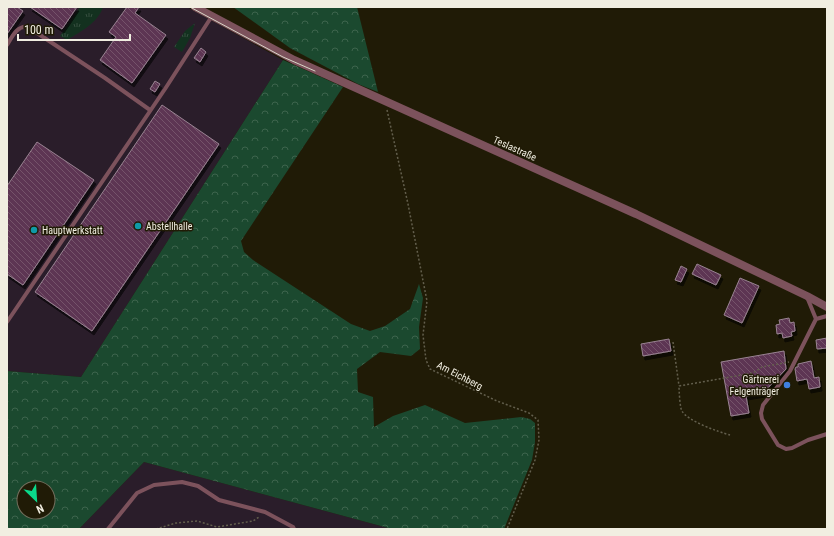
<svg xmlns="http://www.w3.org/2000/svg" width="834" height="536" viewBox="0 0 834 536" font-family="'Roboto Condensed',sans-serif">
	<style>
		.industrial { fill: #2a1d2a }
		.grass { fill: url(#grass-tufts) }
		.forest { fill: url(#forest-crowns); fill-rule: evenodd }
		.building { fill: url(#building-back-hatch); stroke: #998392; filter: url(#shadow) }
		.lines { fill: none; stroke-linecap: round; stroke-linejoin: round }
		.path { stroke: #635f4d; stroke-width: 1.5; stroke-dasharray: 2 2; stroke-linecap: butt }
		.service { stroke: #7c525c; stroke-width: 4 }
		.minor { stroke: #7c525c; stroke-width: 8 }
		.tram { stroke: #d9d6c8; stroke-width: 1 }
		.culture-dot { fill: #0f9aa8; stroke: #201b06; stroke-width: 1.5 }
		.shop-dot { fill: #3f7fe0; stroke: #201b06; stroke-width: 1.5 }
		.labels { text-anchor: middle; stroke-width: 3; stroke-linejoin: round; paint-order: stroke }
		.street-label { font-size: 10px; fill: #f1eee1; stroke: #201b06 }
		.poi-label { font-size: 10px; fill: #f1eee1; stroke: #201b06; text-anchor: start }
	</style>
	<defs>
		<pattern id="grass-tufts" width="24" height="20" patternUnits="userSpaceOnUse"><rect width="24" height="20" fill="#13311f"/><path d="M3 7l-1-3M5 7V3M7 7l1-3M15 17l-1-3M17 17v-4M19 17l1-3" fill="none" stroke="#364f3f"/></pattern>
		<pattern id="forest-crowns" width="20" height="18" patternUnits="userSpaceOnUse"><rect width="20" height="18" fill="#1b492f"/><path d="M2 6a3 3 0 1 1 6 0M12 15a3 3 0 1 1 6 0" fill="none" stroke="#3d644d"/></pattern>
		<pattern id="building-back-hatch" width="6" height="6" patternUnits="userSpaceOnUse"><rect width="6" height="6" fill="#5d3653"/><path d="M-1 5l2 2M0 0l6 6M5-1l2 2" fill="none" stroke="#75536b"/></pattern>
		<filter id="shadow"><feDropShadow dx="2" dy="4" stdDeviation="0" flood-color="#0009"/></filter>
	</defs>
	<rect width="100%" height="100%" fill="#201b06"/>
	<g class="industrial">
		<path d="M7 7H187L283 60 81 377 7 371Z"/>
		<path d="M144 462 392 529H79Z"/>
	</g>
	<g class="grass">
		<path d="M80 7H103C98 23 80 32 67 40L60 36Z"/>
		<path d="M195 23 190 38 182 52 174 47 185 31Z"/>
	</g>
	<g class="forest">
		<path d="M233 7H357L378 92 358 84 290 48Z"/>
		<path d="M283 60 343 87 241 241 244 252 253 260 351 324 370 331 385 326 410 309 419 284 423 298 419 327 420 349 411 356 380 352 357 369 358 392 373 397 374 427 393 416 425 405 465 423 521 417 530 419 535 423V442L532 460 504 529H392L144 462 79 529H7V371L81 377ZM24 488H48V512H24Z"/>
	</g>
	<g class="building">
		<path d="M7 7H17L23 11 7 34Z"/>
		<path d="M30 7H77L62 29Z"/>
		<path d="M127 7H139L135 13 166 35 132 83 100 60 116 37 109 32Z"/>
		<path d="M201 48 206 52 200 62 194 58Z"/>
		<path d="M155 81 160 84 155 92 150 89Z"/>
		<path d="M162 105 219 144 92 331 35 292Z"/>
		<path d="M37 142 94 180 23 285 7 274V186Z"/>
		<path d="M697 264 721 275 716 285 692 274Z"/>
		<path d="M681 266 687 269 681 282 675 280Z"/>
		<path d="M740 278 759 286 742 323 724 315Z"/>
		<path d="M789 318 790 323 794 322 795 331 791 332 792 336 783 338 782 333 777 334 776 325 780 324 779 320Z"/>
		<path d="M827 338V348L817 349 816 340Z"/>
		<path d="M669 339 671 351 643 356 641 344Z"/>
		<path d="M784 351 786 369 763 393 746 396 749 413 731 416 721 362Z"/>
		<path d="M811 361 814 378 819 377 820 387 809 389 807 379 797 381 795 369 796 367H798V364Z"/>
	</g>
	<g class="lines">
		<g class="path">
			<path d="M387 110 408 204 427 301 423 335 426 360 430 369 497 401 529 413 538 420 539 440 535 460 507 529"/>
			<path d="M673 342 679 386"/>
			<path d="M730 435C719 432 687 421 682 411 680 409 679 391 679 386L753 373 762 367 789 362"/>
			<path d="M156 529 176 523 197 521 217 527 253 521 259 517"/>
		</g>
		<g class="service">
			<path d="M7 45C12 37 17 25 28 27L105 78 150 110"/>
			<path d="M807 297 816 319"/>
			<path d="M827 316 816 319 790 371 763 405 761 413 762 419 778 445 786 449 792 448 808 440 827 434"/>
			<path d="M7 322 165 89 212 16"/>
			<path d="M108 529 137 493 154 485 182 482 198 486 219 500 265 512 293 527 294 529"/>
		</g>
		<path class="minor" d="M195 7 294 60 636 214 807 296 827 307"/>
		<path class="tram" d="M190 7 283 57 315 71"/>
	</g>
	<g class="culture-dot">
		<circle cx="138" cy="226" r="4"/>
		<circle cx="34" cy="230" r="4"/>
	</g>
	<circle class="shop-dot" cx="787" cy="385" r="4"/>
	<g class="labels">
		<g class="street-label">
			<text transform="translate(515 148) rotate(24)" y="4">Teslastraße</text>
			<text transform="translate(460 375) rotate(27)" y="4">Am Eichberg</text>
		</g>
		<g class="poi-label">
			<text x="146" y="230">Abstellhalle</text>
			<text x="42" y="234">Hauptwerkstatt</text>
			<text x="779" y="383" text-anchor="end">Gärtnerei<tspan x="779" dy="12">Felgenträger</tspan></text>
		</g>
	</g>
	<rect width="834" height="536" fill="none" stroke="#f1eee1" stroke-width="16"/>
	<g transform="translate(36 500) rotate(155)"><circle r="19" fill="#201b06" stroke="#746f5e"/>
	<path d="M0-3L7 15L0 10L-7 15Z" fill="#0ad98b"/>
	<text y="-6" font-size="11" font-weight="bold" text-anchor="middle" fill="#f1eee1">N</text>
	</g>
	<path d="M18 34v6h112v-6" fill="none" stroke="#f1eee1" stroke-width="2"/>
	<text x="24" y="34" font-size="12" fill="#f1eee1" stroke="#201b06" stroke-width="3" paint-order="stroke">100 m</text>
</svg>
